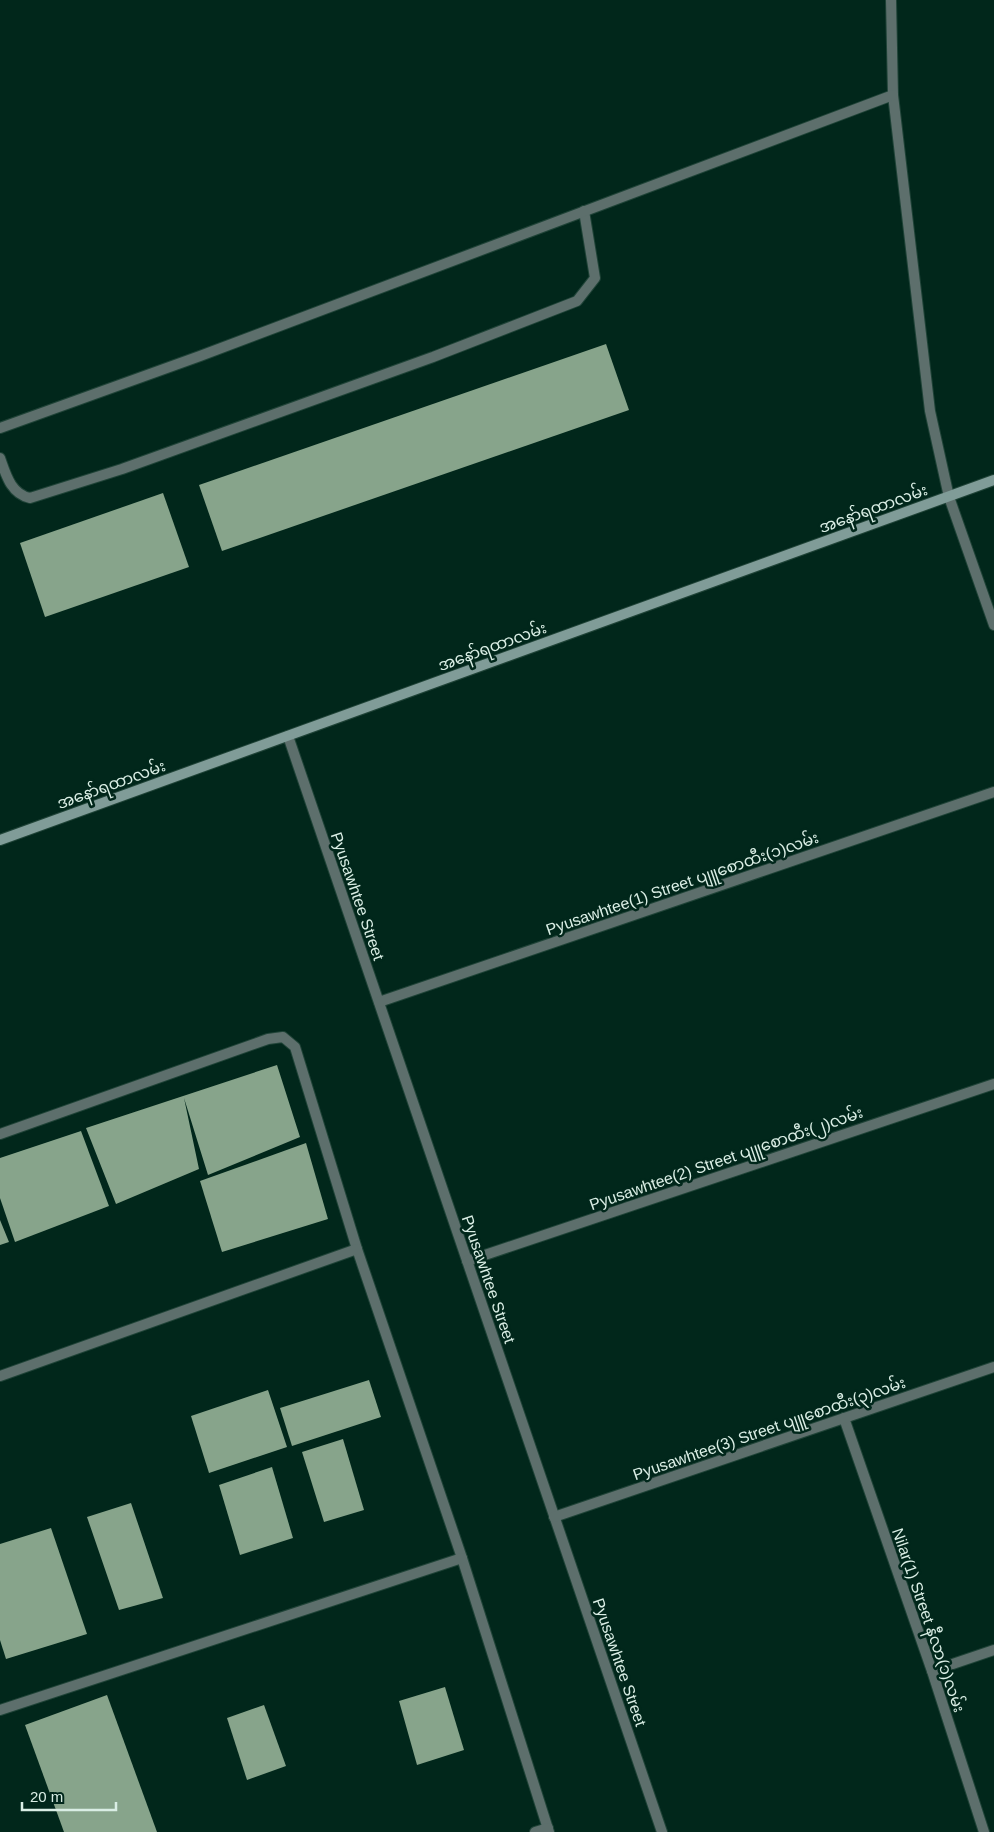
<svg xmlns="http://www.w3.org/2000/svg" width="994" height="1832" viewBox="0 0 994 1832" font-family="Helvetica,'Noto Sans Myanmar',sans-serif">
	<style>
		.building { fill: #87a48b }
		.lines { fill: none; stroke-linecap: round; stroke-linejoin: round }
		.service-casing { stroke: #1f4337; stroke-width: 12 }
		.minor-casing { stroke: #1f4337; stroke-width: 12 }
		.secondary-casing { stroke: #1f4337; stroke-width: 12 }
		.service { stroke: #5d6f6c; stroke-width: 10 }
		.minor { stroke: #5d6f6c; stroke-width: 10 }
		.secondary { stroke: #809c98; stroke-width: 10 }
		.labels { text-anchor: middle; stroke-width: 5; stroke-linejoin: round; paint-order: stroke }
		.street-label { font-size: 16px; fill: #daeee5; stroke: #01271b }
	</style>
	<rect width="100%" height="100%" fill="#01271b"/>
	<g class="building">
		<path d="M606 344 629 410 222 551 199 485Z"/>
		<path d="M163 493 189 567 45 617 20 543Z"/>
		<path d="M277 1065 300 1137 208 1175 184 1098 199 1169 116 1204 86 1128Z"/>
		<path d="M81 1131 109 1206 15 1242 0 1198V1158Z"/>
		<path d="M306 1143 328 1219 222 1252 200 1181Z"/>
		<path d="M0 1220 9 1242 0 1245Z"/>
		<path d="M369 1380 381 1417 292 1446 280 1408Z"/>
		<path d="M268 1390 287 1447 209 1473 191 1416Z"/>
		<path d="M343 1439 364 1510 324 1522 302 1452Z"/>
		<path d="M272 1467 293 1538 240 1555 219 1485Z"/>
		<path d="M131 1503 163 1598 119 1610 87 1517Z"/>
		<path d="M51 1528 87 1634 6 1659 0 1640V1544Z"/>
		<path d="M445 1687 464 1750 417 1765 399 1701Z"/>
		<path d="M107 1695 157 1832H64L25 1725Z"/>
		<path d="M264 1705 286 1766 247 1780 227 1718Z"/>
	</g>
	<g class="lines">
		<g class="service-casing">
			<path id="service" d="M0 458C6 475 11 494 30 498L122 469 433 357 577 301 595 278 584 211"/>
		</g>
		<g class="minor-casing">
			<g id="minor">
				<path d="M891 0 893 95 930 411 949 497 994 625"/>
				<path d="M0 428 200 356 893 95"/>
				<path d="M288 736 662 1832"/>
				<path d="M379 1002 994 792"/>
				<path d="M0 1134 268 1039 283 1037 295 1047 357 1249 462 1558 549 1832"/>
				<path d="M467 1261 994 1084"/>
				<path d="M0 1376 357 1249"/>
				<path d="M844 1418 932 1671 984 1832"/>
				<path d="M554 1517 994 1367"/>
				<path d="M932 1671 994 1650"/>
				<path d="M0 1710 462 1558"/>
				<path d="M535 1832 548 1828"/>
			</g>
		</g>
		<g class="secondary-casing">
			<path id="secondary" d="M0 840 994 480"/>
		</g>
		<use href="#service" class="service"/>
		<use href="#minor" class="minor"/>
		<use href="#secondary" class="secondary"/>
	</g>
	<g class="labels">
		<g class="street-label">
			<text transform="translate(873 508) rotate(-20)" y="6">အနော်ရထာလမ်း</text>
			<text transform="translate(492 646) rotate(-20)" y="6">အနော်ရထာလမ်း</text>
			<text transform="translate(111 784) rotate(-20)" y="6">အနော်ရထာလမ်း</text>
			<text transform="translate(682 883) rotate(-19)" y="6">Pyusawhtee(1) Street ပျူစောထီး(၁)လမ်း</text>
			<text transform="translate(358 896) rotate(71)" y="6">Pyusawhtee Street</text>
			<text transform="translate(726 1158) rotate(-19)" y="6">Pyusawhtee(2) Street ပျူစောထီး(၂)လမ်း</text>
			<text transform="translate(489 1279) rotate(71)" y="6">Pyusawhtee Street</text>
			<text transform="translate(769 1428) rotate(-19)" y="6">Pyusawhtee(3) Street ပျူစောထီး(၃)လမ်း</text>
			<text transform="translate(929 1620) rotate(71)" y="6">Nilar(1) Street နီလာ(၁)လမ်း</text>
			<text transform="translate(620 1662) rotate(71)" y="6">Pyusawhtee Street</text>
		</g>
	</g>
	<path d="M22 1802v8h94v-8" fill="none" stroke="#daeee5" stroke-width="2.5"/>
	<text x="30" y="1802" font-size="15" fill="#daeee5" stroke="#01271b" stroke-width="4" paint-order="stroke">20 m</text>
</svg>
